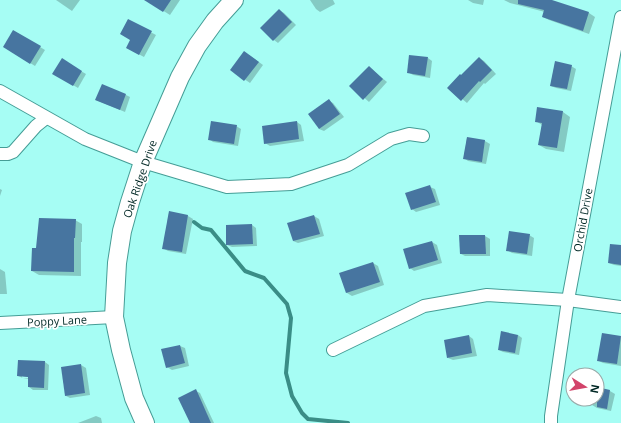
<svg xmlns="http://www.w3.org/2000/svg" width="621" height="423" viewBox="0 0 621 423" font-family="'Open Sans',sans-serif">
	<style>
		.shadow { fill: #0003; fill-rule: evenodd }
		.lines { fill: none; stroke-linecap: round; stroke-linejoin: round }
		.stream { stroke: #3a8d86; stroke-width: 4 }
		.building { fill: #4775a0 }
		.street-casing { stroke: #459d96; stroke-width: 14 }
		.secondary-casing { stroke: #459d96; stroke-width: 20 }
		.street { stroke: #fff; stroke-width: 12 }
		.secondary { stroke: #fff; stroke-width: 18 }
		.labels { text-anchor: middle; stroke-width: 3.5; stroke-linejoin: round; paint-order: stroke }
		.street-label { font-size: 11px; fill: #012825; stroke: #fff }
	</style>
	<rect width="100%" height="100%" fill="#a6fdf4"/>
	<g class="shadow">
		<path d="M56 0H80L72 11Z"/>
		<path d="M146 0H180L170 15Z"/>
		<path d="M310 0H333L335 4 320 12 316 9Z"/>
		<path d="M468 0H484L483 5 473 3Z"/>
		<path d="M504 0H549L589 13 595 17 589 34 549 20 543 17 545 12 510 3Z"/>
		<path d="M279 10 284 13 296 25 278 43 274 40Z"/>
		<path d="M128 20 156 35 144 57 127 48 131 39Z"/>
		<path d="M14 31 45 50 35 66 4 47Z"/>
		<path d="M249 55 263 65 250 83 231 70Z"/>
		<path d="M428 58 432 61 430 78 413 75 408 72Z"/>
		<path d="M479 58 484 61 496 74 485 84 484 83 467 103 449 88Z"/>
		<path d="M62 60 86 74 78 88 54 74Z"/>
		<path d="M571 66 576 69 571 91 556 88 551 86Z"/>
		<path d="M369 67 387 82 369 102 351 86Z"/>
		<path d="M126 95 130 97 125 112 96 100Z"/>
		<path d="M329 101 333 103 344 117 324 131 319 129Z"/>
		<path d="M538 108 563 112 570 117 564 152 546 149 539 145 542 125 536 121Z"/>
		<path d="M297 122 301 125 304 141 270 146 265 143Z"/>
		<path d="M236 126 241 129 238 146 213 142 209 139Z"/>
		<path d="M467 138 485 141 490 144 486 164 468 161 464 158Z"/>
		<path d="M430 187 435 189 440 205 416 212 412 209Z"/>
		<path d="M0 189 2 190 0 196Z"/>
		<path d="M169 213 188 216 193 219 186 254 168 251 163 248Z"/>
		<path d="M314 216 319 219 324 236 298 243 293 241Z"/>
		<path d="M75 220 82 224V242H81V276L39 275 32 271 37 249Z"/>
		<path d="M252 225 256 228 257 246 232 247 227 245Z"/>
		<path d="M529 235 534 238 532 256 512 253 507 250Z"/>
		<path d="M485 236 490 239V256H465L461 254Z"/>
		<path d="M432 242 437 245 442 263 414 271 410 268Z"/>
		<path d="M621 246V266L614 265 609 263Z"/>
		<path d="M373 263 378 266 384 285 352 296 347 293 341 273Z"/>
		<path d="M0 269 5 272 7 294H0Z"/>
		<path d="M603 334 621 337V366L603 363 599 361Z"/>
		<path d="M518 335 522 338 519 355 503 352 499 350Z"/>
		<path d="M469 336 473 339 477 356 453 360 448 358Z"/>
		<path d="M180 346 185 348 189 366 172 370 167 367 163 350Z"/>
		<path d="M45 362 49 365 48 390H33L29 387V379L23 378 18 376ZM22 376 33 378H22Z"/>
		<path d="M81 365 86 368 90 395 70 398 66 396Z"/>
		<path d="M597 388 610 391 615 394 611 411 597 408 592 405 593 399H597Z"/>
		<path d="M196 391 200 393 214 423H191Z"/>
		<path d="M96 416 101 418 102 423H78Z"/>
	</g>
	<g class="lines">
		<path class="stream" d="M194 222 202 228 211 230 245 271 264 278 287 304 291 318 286 373 292 396 302 413 308 419 348 423"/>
	</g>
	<g class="building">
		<path d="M144 0H171L163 12Z"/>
		<path d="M518 0H552L589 12 583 31 542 17 544 10 518 4Z"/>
		<path d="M279 9 292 22 273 41 260 28Z"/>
		<path d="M128 19 152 31 139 55 126 48 130 40 120 34Z"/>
		<path d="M13 30 41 46 30 64 3 47Z"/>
		<path d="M244 51 259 62 244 81 230 70Z"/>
		<path d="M409 55 428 57 425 76 407 73Z"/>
		<path d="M479 57 492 70 480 82 479 81 461 101 447 88 460 74 461 75Z"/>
		<path d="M62 58 82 71 73 86 52 74Z"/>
		<path d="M555 61 572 65 567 89 550 86Z"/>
		<path d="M369 66 383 79 363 100 349 86Z"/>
		<path d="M102 84 126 94 120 110 95 100Z"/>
		<path d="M329 99 340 114 319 129 308 114Z"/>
		<path d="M537 107 563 111 557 148 538 145 542 123 535 122Z"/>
		<path d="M211 121 237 125 234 144 208 140Z"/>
		<path d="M297 121 299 139 264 144 262 126Z"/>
		<path d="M467 137 485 140 482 162 463 159Z"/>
		<path d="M430 185 436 202 411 210 405 193Z"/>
		<path d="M169 211 188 215 182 252 162 249Z"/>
		<path d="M314 215 320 234 293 241 287 223Z"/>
		<path d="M39 218 76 219 75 238H74V272L31 271 32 248H36Z"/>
		<path d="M252 224 253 244 226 245V225Z"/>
		<path d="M509 231 530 234 527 254 506 251Z"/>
		<path d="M459 235H485L486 254H460Z"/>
		<path d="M432 241 438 260 409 269 403 249Z"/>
		<path d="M610 244 621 245V265L608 263Z"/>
		<path d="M373 262 380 282 346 293 339 273Z"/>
		<path d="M501 331 518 335 515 353 498 350Z"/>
		<path d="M602 333 621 336 617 364 597 361Z"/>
		<path d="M469 335 472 353 447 358 444 340Z"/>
		<path d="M180 345 185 363 166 368 161 349Z"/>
		<path d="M18 360 45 361 44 388 28 387V377L17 376Z"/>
		<path d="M81 364 85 393 65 396 61 367Z"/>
		<path d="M597 387 610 390 607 409 597 407Z"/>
		<path d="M196 389 211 423H190L178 398Z"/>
	</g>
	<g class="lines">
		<g class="street-casing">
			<g id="street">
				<path d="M0 91 85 139 143 162 227 187 291 184 348 165 391 139 409 134 423 136"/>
				<path d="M0 154H8L13 152 36 126 46 118"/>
				<path d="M0 323 114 317"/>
				<path d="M333 350 424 306 487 295 568 300 621 307"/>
				<path d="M551 423V416L568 300 621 17"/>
			</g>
		</g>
		<g class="secondary-casing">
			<path id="secondary" d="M145 423 134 398 121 350 114 317 117 263 122 231 130 202 143 162 180 77 197 46 215 21 234 0"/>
		</g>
		<use href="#street" class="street"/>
		<use href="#secondary" class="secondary"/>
	</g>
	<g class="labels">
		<g class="street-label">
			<text transform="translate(140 179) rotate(-71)" y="4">Oak Ridge Drive</text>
			<text transform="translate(583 220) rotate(-80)" y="4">Orchid Drive</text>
			<text transform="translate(57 321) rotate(-3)" y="4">Poppy Lane</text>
		</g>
	</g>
	<g transform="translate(585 387) rotate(101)"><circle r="19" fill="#ffffff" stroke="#99a9a8"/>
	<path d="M0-3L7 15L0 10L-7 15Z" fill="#d2436a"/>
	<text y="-6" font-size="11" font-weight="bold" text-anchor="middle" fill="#012825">N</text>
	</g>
</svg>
